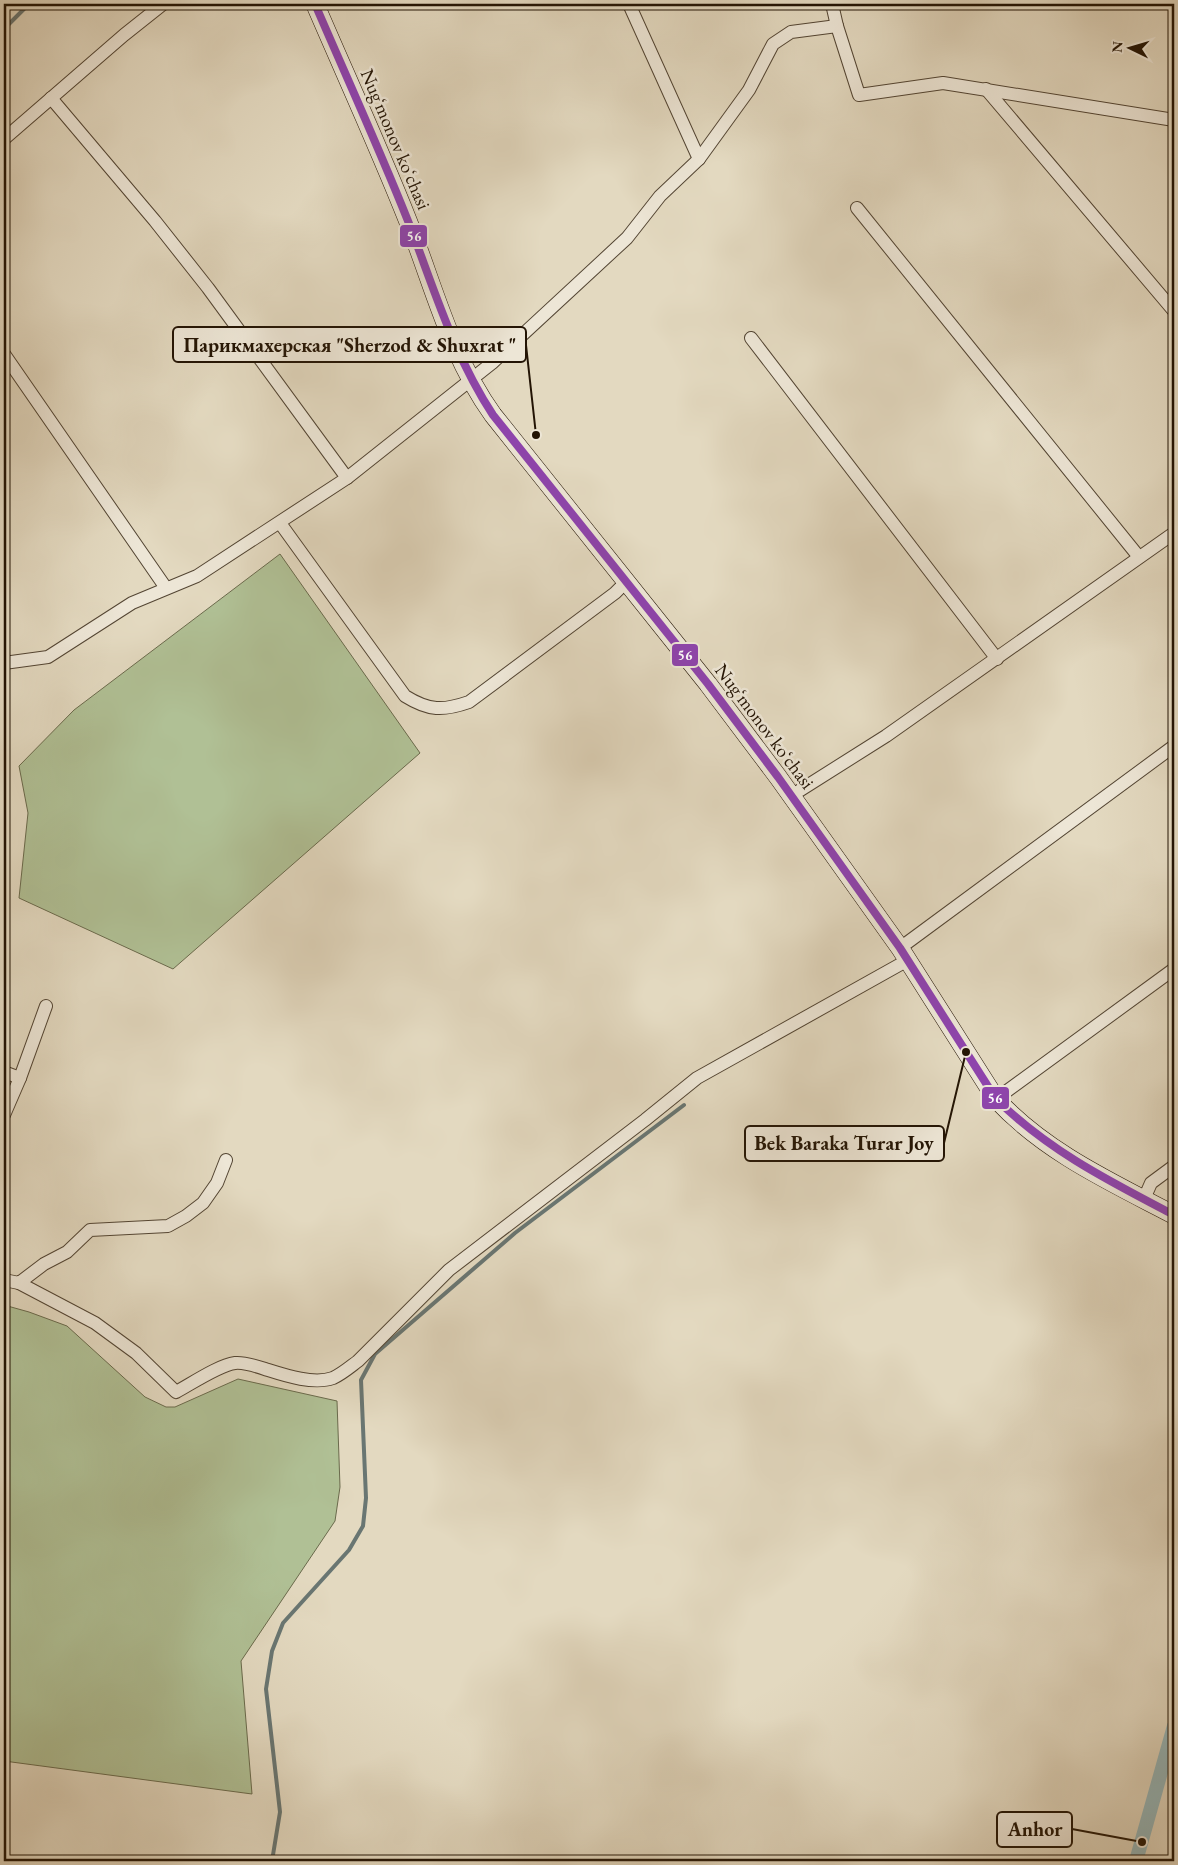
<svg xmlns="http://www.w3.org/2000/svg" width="1178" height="1865" viewBox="0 0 1178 1865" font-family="'EB Garamond',serif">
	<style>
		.green { fill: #b0c095; stroke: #6a6a4c }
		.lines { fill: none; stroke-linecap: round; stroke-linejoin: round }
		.stream { stroke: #697672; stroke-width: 4 }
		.canal { stroke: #97b8bb; stroke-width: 14 }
		.street-casing { stroke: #534533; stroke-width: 14 }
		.secondary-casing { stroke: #231404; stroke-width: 19 }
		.street { stroke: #ede6d6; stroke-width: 12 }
		.secondary { stroke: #ede6d6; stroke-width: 18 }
		.bus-1-casing { stroke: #ede6d6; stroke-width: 11 }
		.bus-1 { stroke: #8e44ad; stroke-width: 8 }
		.labels { text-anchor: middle; stroke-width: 5; stroke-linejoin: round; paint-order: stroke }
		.street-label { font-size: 19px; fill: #231404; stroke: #ede6d6 }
		.leader { fill: none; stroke: #231404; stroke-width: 2 }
		.callout-dot { fill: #231404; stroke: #ede6d6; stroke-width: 2 }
		.callout { fill: #ede6d6; stroke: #231404; stroke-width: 2 }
		.callout-label { font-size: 20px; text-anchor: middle; font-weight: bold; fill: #231404 }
		.line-badge { stroke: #ede6d6; stroke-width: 2 }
		.badge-label { font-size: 14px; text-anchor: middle; font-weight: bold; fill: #fff }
	</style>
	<rect width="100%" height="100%" fill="#e3d9c0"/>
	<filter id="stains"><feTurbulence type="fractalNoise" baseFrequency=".004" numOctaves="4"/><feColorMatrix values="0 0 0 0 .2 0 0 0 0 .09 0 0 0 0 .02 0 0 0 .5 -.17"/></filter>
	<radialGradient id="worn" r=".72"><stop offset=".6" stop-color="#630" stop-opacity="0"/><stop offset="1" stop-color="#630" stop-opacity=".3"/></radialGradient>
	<g class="green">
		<path d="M280 554 420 753 173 969 19 898 28 813 19 766 74 710Z"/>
		<path d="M4 1305 29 1312 67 1326 145 1397 166 1407H175L238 1379 337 1401 340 1487 335 1521 241 1661 252 1794 4 1761Z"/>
	</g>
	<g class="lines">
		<g class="stream">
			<path d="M4 29 29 4"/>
			<path d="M272 1861 280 1812 266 1689 272 1651 283 1623 349 1550 363 1526 366 1498 361 1380 375 1354 515 1233 684 1105"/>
		</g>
		<path class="canal" d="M1136 1861 1174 1726"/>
		<g class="street-casing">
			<g id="street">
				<path d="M629 4 699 159"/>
				<path d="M832 4 837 26 859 95 943 83 1174 120"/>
				<path d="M986 89 1174 311"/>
				<path d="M51 98 155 221 208 288 347 478"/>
				<path d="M4 139 124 35 163 4"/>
				<path d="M857 208 1139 557"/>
				<path d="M751 338 997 659"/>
				<path d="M4 354 166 588"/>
				<path d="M280 523 405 696C429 711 443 711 469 702L615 593 626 582"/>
				<path d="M4 663 48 657 132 603 197 576 347 478 492 363 627 238 660 196 699 159 749 90 773 44 791 32 837 26"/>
				<path d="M791 796 886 736 1174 533"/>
				<path d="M900 948 1174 746"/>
				<path d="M4 1072 20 1078"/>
				<path d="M996 1099 1174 969"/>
				<path d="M4 1115 20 1078 46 1006"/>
				<path d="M1144 1199 1151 1183 1174 1166"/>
				<path d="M4 1280 19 1283 44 1264 67 1252 90 1230 168 1226 186 1216 203 1203 217 1183 226 1160"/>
				<path d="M19 1283 95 1323 136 1353 176 1392C191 1384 219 1365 235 1363 244 1362 256 1366 265 1369 284 1375 313 1385 333 1378 342 1374 350 1367 358 1361L449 1270 645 1120 697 1078 908 960"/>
			</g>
		</g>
		<g class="secondary-casing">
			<path id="secondary" d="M315 4C346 76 379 148 408 221 434 287 451 357 493 415L708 684 778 777 900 948 996 1099C1045 1152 1111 1182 1174 1215"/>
		</g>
		<use href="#street" class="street"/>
		<use href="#secondary" class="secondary"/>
		<g class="bus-1-casing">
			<path id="bus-1" d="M315 4C346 76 379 148 408 221 434 288 453 354 493 415L708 684 778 777 900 948 996 1099C1049 1151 1109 1181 1174 1215"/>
		</g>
		<use href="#bus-1" class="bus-1"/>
	</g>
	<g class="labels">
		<g class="street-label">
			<text transform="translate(396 139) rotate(67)" y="7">Nugʻmonov koʻchasi</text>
			<text transform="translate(765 726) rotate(53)" y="7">Nugʻmonov koʻchasi</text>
		</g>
	</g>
	<path class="leader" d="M536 435L526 345M966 1052L944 1143M1142 1842L1072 1829"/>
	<g class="callout-dot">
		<circle cx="536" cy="435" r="5"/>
		<circle cx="966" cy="1052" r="5"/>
		<circle cx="1142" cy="1842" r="5"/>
	</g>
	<g class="callout">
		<rect x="173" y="327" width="353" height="35" rx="5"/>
		<rect x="745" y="1126" width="199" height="35" rx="5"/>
		<rect x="997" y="1812" width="75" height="35" rx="5"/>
	</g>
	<g class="callout-label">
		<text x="350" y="352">Парикмахерская "Sherzod &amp; Shuxrat "</text>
		<text x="844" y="1150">Bek Baraka Turar Joy</text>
		<text x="1035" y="1836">Anhor</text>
	</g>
	<g class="line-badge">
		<rect x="399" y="224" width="29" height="24" rx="5" fill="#8e44ad"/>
		<rect x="671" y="643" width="28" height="24" rx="5" fill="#8e44ad"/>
		<rect x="981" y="1086" width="29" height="24" rx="5" fill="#8e44ad"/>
	</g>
	<g class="badge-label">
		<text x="414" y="241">56</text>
		<text x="685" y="660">56</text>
		<text x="995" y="1103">56</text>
	</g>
	<rect width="1178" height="1865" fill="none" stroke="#e3d9c0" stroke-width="20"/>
	<rect x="5" y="5" width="1168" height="1855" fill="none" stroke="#231404" stroke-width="2.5"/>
	<rect x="10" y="10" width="1158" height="1845" fill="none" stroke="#231404"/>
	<g transform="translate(1130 48) rotate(275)" stroke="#ede6d6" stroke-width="4" paint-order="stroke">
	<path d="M0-4L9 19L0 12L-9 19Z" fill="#231404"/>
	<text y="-8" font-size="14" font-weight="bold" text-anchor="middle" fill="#231404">N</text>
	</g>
	<rect width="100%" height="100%" filter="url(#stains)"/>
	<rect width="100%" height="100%" fill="url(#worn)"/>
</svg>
